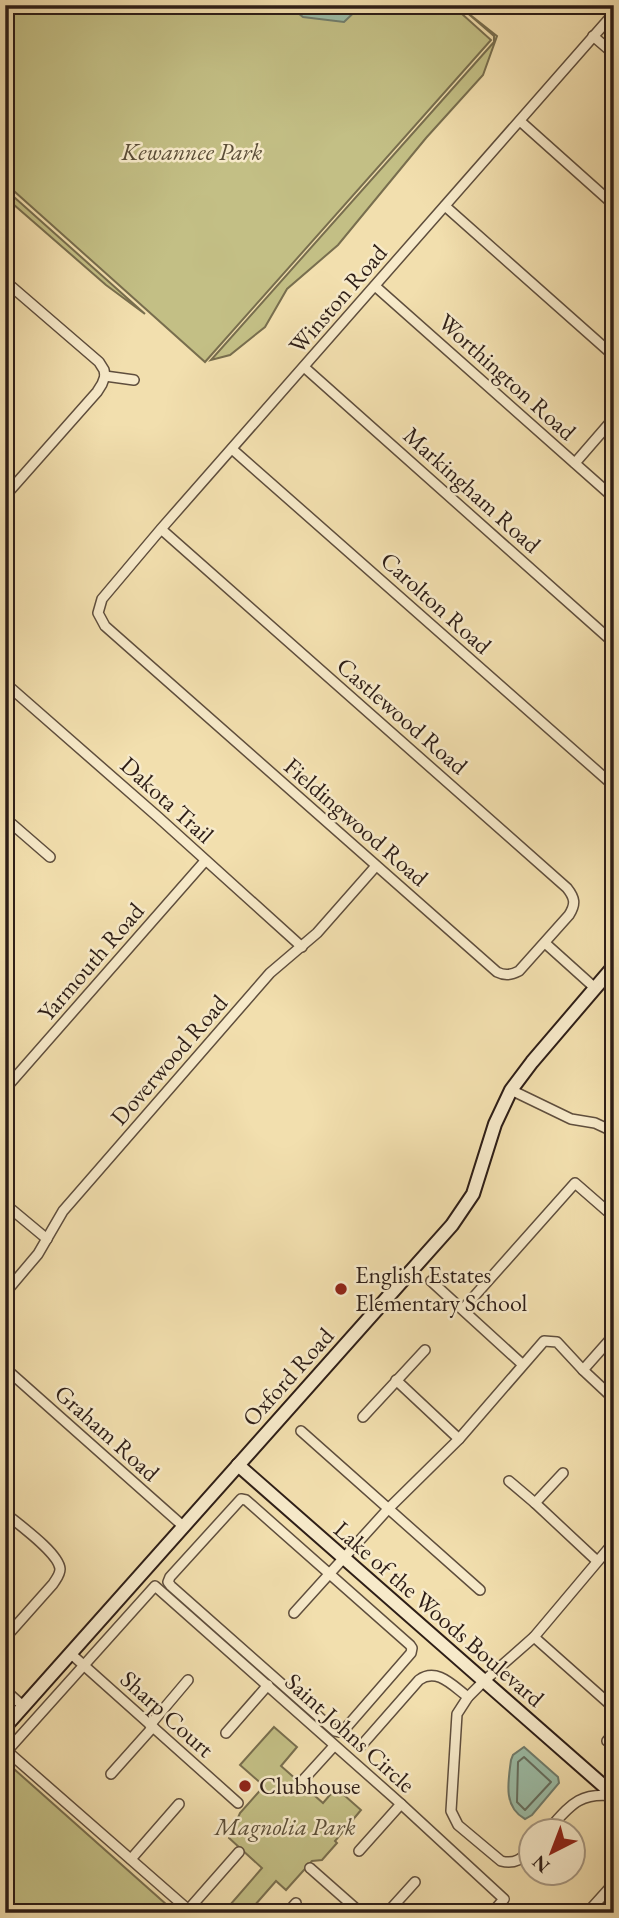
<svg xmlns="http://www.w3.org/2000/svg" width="619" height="1918" viewBox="0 0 619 1918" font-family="'EB Garamond',serif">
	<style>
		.green { fill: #c3bf85; stroke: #786e4e; stroke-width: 2 }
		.water { fill: #9cbda7; stroke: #707d6d; stroke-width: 2 }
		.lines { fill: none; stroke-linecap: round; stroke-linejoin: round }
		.shore { stroke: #656e5f; stroke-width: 2 }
		.street-casing { stroke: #5f4e3d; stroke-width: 12 }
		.secondary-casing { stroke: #2e1e17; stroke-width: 16 }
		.street { stroke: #f7eaca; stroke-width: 9 }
		.secondary { stroke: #f7eaca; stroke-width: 12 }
		.poi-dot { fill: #8f2418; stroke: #f7eaca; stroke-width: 2.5 }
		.labels { text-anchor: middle; stroke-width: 5; stroke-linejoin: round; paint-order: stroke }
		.park-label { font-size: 24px; font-style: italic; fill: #5b4e38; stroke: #f7eaca }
		.street-label { font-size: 24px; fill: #2e1e17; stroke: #f7eaca }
		.poi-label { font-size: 24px; fill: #2e1e17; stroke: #f7eaca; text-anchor: start }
	</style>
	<rect width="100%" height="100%" fill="#f2dfae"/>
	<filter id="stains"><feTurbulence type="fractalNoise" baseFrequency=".00286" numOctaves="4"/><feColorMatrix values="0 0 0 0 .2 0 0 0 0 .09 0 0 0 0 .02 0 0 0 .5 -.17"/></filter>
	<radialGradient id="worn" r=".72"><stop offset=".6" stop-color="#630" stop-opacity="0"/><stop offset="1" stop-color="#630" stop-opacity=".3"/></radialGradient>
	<g class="green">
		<path d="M5 5H452L491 40 205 362 5 183Z"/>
		<path d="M464 10 497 36 483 75 426 138 338 245 287 289 265 327 230 355 211 360 494 42V36Z"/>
		<path d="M5 189 145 314 106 285 5 197Z"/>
		<path d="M274 1727 297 1747 281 1766 323 1803 336 1788 361 1810 335 1841 337 1843 322 1860 312 1861 286 1890 276 1881 248 1913H238L230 1905 262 1868 229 1838 240 1813 264 1786 240 1765Z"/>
		<path d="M5 1761 176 1913H5Z"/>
	</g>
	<g class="water">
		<path d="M288 5H362L344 22 303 17Z"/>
		<path d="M524 1747 558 1777 559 1783 532 1815 525 1819C503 1807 508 1782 511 1760L513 1755Z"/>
	</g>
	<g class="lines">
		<path class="shore" d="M524 1757 551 1782 525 1810 517 1802 518 1762Z"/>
		<g class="street-casing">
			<g id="street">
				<path d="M593 36 614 54"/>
				<path d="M520 121 614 205"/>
				<path d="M445 206 614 356"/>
				<path d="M5 281 99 362 104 370 105 376"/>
				<path d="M375 286 614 498"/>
				<path d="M304 367 614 643"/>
				<path d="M105 376 134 380"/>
				<path d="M232 449 614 786"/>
				<path d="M575 463 614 418"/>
				<path d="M5 496 97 392 102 384 105 376"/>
				<path d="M161 529 567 888C575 898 576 904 569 915L519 971C511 975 505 976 497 972L105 626 98 613 102 599 161 529 614 13"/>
				<path d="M5 683 158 817 302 947"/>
				<path d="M5 818 50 857"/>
				<path d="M545 943 595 988"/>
				<path d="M5 954 7 956"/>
				<path d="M5 1089 205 861"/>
				<path d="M511 1090 571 1119 595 1123 610 1130H614"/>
				<path d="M5 1204 47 1239"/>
				<path d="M431 1281 522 1364"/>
				<path d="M5 1293 38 1254 63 1211 270 973 317 933 376 866"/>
				<path d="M463 1309 575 1183 614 1217"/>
				<path d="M5 1368 183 1526"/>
				<path d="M583 1370 614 1335"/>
				<path d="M396 1380 459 1439"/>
				<path d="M363 1417 425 1350"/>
				<path d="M301 1431 480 1590"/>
				<path d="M509 1481 535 1503 597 1561"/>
				<path d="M241 1499 246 1500 410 1645 412 1648 411 1653 344 1730 340 1732 335 1731 171 1586 168 1582 170 1577Z"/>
				<path d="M535 1503 563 1473"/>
				<path d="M5 1513C18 1524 59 1553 60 1569 60 1575 56 1579 53 1584L5 1638"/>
				<path d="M294 1613 388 1509 459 1439 544 1341 557 1342 583 1370 614 1399"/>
				<path d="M534 1637 614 1708"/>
				<path d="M70 1653 238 1803"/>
				<path d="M5 1690 23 1706"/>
				<path d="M150 1725 188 1680"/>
				<path d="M226 1733 268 1685"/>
				<path d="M607 1741 614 1733"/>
				<path d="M361 1746 419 1680C437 1667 453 1686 468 1697"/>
				<path d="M111 1774 153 1727"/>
				<path d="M304 1779 334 1746"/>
				<path d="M548 1830C569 1807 579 1791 614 1796"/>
				<path d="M532 1848C522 1858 516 1865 501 1861L458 1825 451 1811 457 1714 468 1697 484 1681 534 1637 614 1542"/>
				<path d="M359 1851 401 1804"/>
				<path d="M131 1859 179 1804"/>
				<path d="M310 1868 361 1913"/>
				<path d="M188 1910 239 1852"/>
				<path d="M192 1913 7 1751 155 1586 401 1804 504 1899 492 1913"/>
				<path d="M287 1913 296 1903"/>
				<path d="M387 1913 415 1882"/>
				<path d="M587 1913 614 1883"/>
			</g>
		</g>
		<g class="secondary-casing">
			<g id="secondary">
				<path d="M238 1465 614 1795"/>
				<path d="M5 1727 452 1225 473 1194 495 1124 511 1090 532 1062 614 966"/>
			</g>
		</g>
		<use href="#street" class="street"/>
		<use href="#secondary" class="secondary"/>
	</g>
	<g class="poi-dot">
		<circle cx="341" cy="1289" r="7"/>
		<circle cx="245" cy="1786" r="7"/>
	</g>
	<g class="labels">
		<g class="park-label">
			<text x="192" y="160">Kewannee Park</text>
			<text x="285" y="1835">Magnolia Park</text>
		</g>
		<g class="street-label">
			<text transform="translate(338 299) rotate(-49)" y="8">Winston Road</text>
			<text transform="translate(507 377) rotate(42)" y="8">Worthington Road</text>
			<text transform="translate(472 490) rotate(42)" y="8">Markingham Road</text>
			<text transform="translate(436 603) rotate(42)" y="8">Carolton Road</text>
			<text transform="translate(402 716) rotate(41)" y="8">Castlewood Road</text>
			<text transform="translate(167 800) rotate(42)" y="8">Dakota Trail</text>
			<text transform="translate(356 822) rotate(41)" y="8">Fieldingwood Road</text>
			<text transform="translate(91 962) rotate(-49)" y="8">Yarmouth Road</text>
			<text transform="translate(169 1060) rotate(-49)" y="8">Doverwood Road</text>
			<text transform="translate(288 1377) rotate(-48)" y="8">Oxford Road</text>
			<text transform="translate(107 1433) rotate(42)" y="8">Graham Road</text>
			<text transform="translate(439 1614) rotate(41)" y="8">Lake of the Woods Boulevard</text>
			<text transform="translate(167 1714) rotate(42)" y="8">Sharp Court</text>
			<text transform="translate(350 1733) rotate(42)" y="8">Saint Johns Circle</text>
		</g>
		<g class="poi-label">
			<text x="355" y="1283">English Estates<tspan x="355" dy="28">Elementary School</tspan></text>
			<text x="259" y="1794">Clubhouse</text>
		</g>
	</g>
	<rect width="619" height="1918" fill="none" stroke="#f2dfae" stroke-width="28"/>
	<rect x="7" y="7" width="605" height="1904" fill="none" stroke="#2e1e17" stroke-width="3.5"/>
	<rect x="14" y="14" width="591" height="1890" fill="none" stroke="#2e1e17" stroke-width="2"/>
	<g transform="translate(552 1852) rotate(222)"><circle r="33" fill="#f7eaca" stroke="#a79882" stroke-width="2"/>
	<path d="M0-5L12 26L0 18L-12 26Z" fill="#8f2418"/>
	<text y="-10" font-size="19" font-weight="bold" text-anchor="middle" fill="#2e1e17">N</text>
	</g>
	<rect width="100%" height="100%" filter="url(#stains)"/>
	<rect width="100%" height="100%" fill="url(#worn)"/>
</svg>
